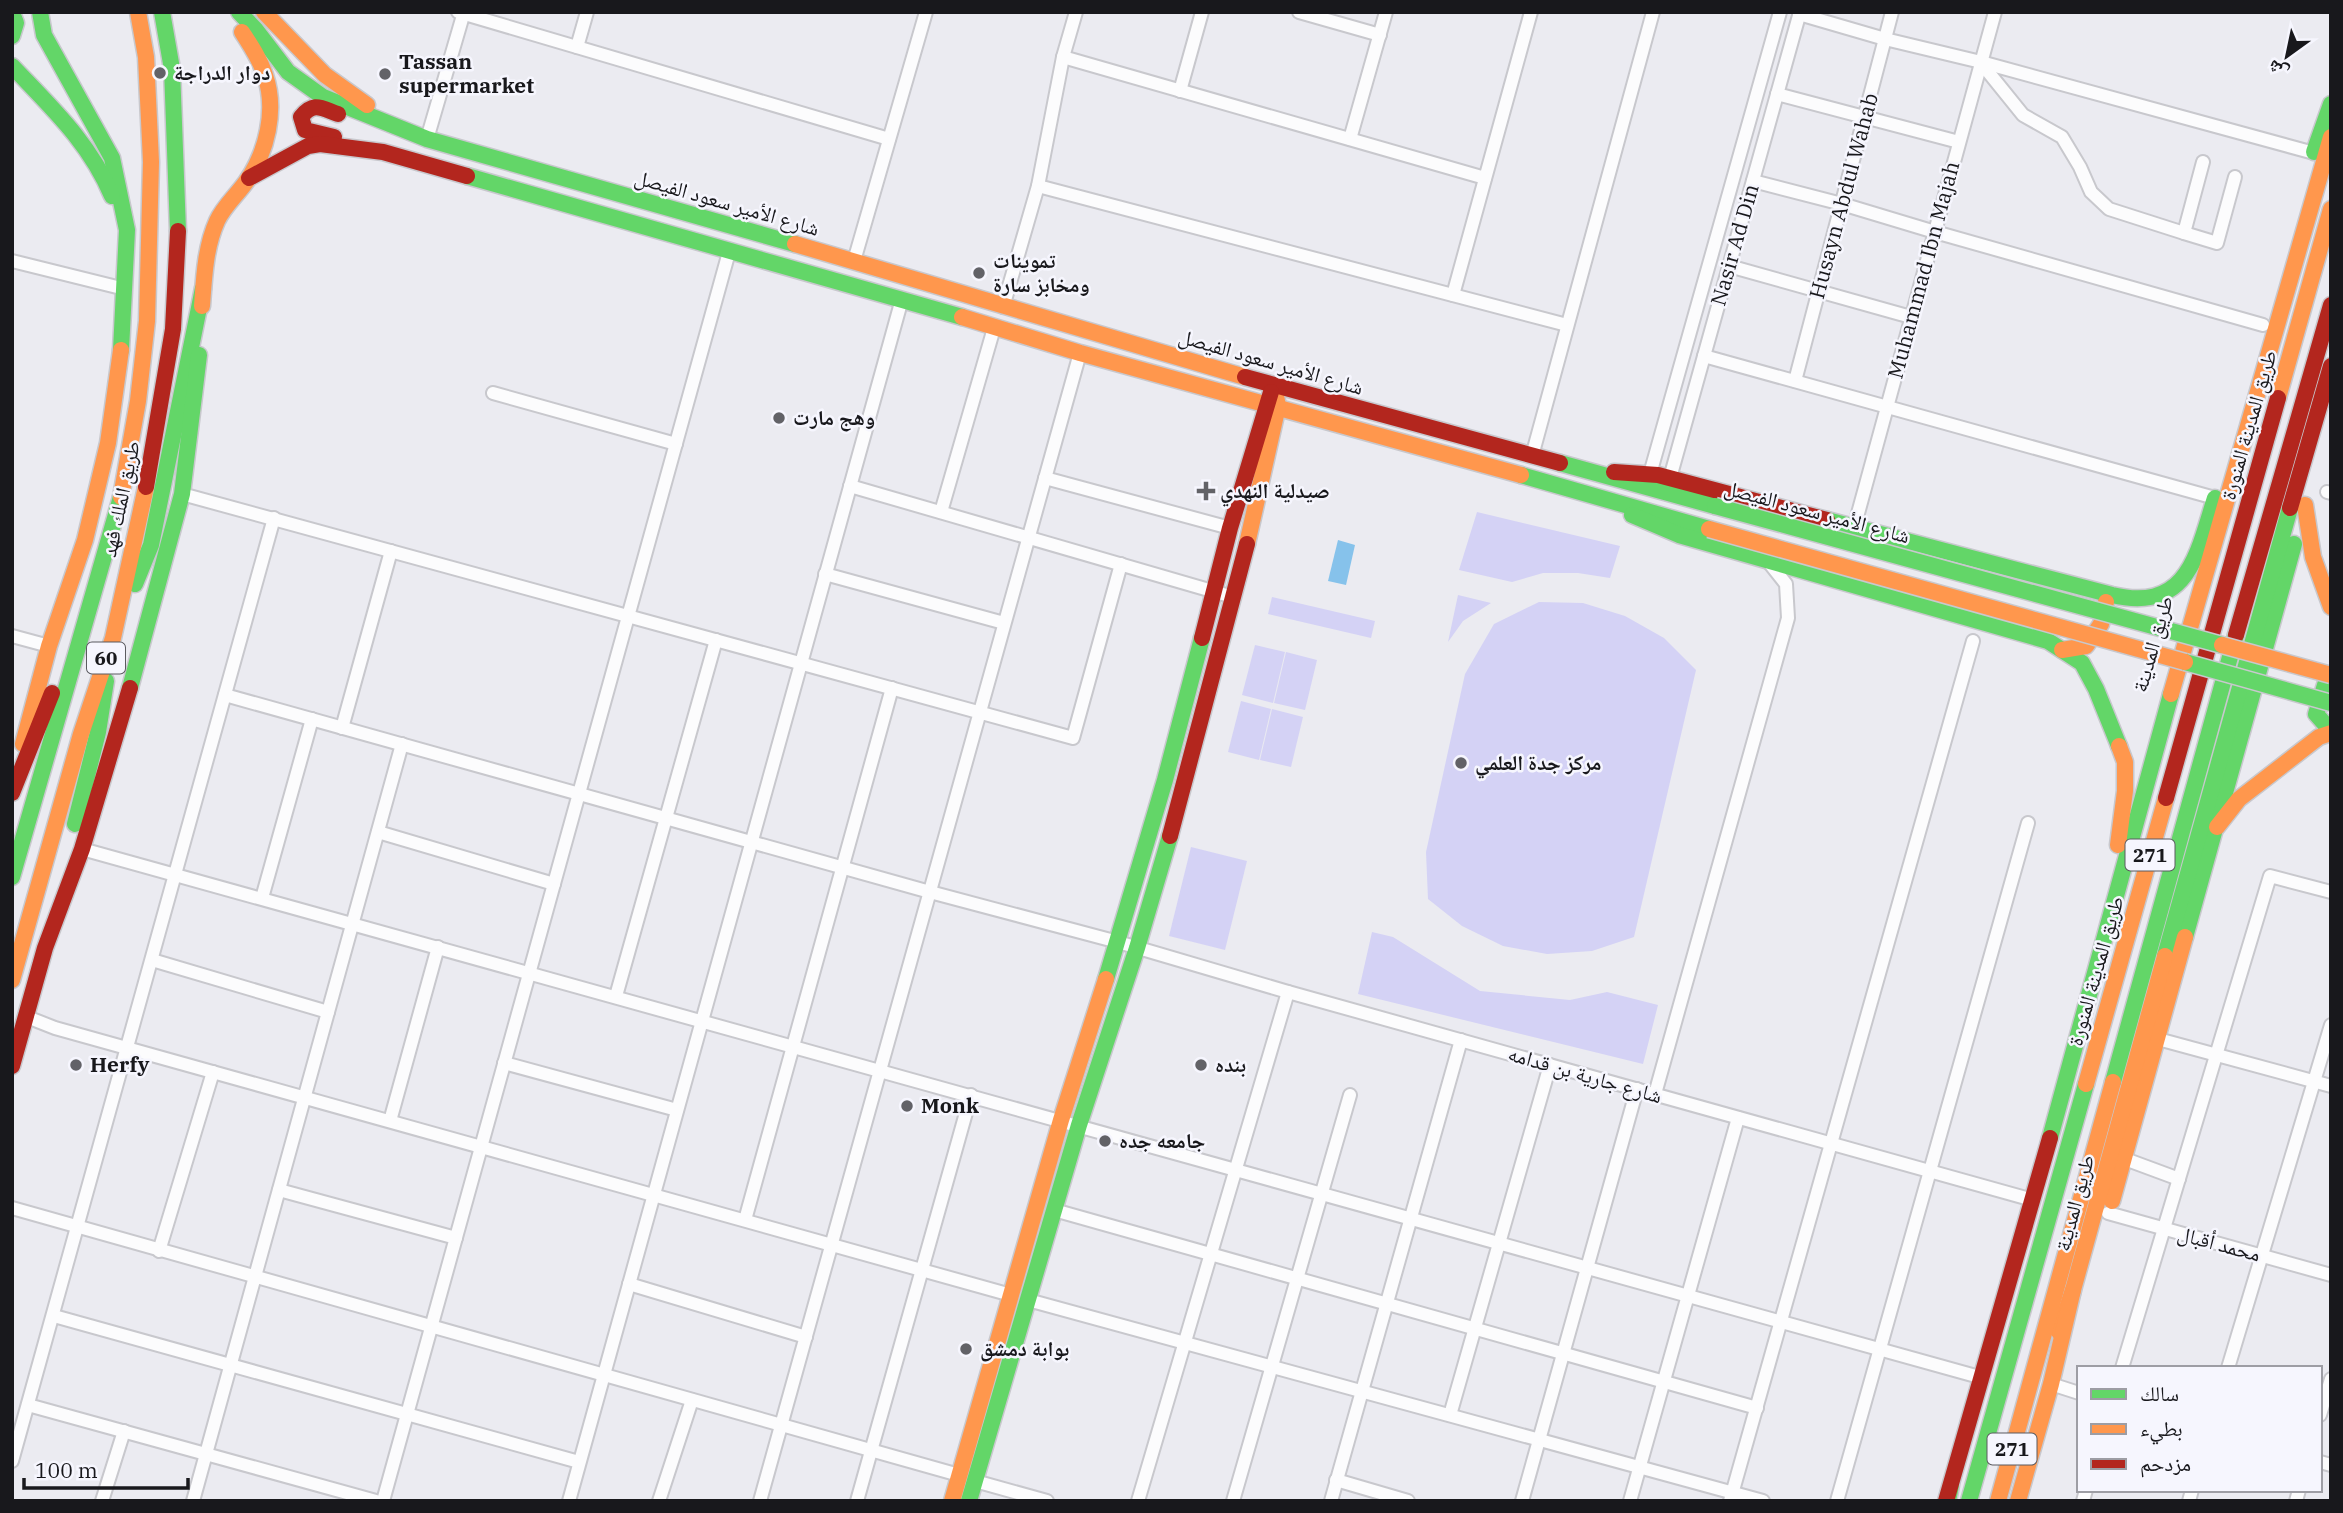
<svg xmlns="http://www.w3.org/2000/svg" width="2343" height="1513" viewBox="0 0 2343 1513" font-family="'IBM Plex Serif','Noto Naskh Arabic',serif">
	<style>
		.green { fill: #d4d2f5 }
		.water { fill: #86c2eb }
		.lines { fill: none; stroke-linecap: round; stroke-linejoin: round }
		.street-casing { stroke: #c8c8cd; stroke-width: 16 }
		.fast-casing { stroke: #c8c8cd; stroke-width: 19 }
		.slow-casing { stroke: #c8c8cd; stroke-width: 19 }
		.jam-casing { stroke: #c8c8cd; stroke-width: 19 }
		.street { stroke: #fcfcfd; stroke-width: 12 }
		.fast { stroke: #63d668; stroke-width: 16 }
		.slow { stroke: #ff974d; stroke-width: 16 }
		.jam { stroke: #b3261e; stroke-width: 16 }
		.fast-bridge-casing { stroke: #c8c8cd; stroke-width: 19; stroke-linecap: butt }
		.slow-bridge-casing { stroke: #c8c8cd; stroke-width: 19; stroke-linecap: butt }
		.fast-bridge { stroke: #63d668; stroke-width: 16 }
		.slow-bridge { stroke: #ff974d; stroke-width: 16 }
		.poi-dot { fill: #626267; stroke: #f6f6fe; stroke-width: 2.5 }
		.labels { text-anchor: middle; stroke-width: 5; stroke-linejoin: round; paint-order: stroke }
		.shield { fill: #f6f6fe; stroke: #5b5b60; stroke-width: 2 }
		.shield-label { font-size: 19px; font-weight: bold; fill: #18181c }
		.poi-label { font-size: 21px; font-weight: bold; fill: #18181c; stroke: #f6f6fe; text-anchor: start }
		.street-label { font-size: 21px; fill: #18181c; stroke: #f6f6fe }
	</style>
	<rect width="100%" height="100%" fill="#ebebf1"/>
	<g class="green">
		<path d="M1477 512 1620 546 1610 578 1578 573H1543L1512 582 1459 570Z"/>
		<path d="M1458 595 1491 603 1463 621 1448 642Z"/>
		<path d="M1272 597 1375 621 1371 638 1268 614Z"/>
		<path d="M1539 602 1583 603 1625 616 1664 638 1696 670 1634 937 1592 951 1547 954 1503 946 1462 926 1428 899 1426 852 1465 674 1494 624Z"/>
		<path d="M1255 645 1285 652 1273 703 1242 695Z"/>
		<path d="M1286 652 1317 660 1305 710 1274 703Z"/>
		<path d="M1241 701 1271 709 1259 760 1228 752Z"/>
		<path d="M1272 709 1303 717 1291 767 1260 760Z"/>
		<path d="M1191 847 1247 861 1225 950 1169 936Z"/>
		<path d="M1372 932 1393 937 1480 991 1570 1000 1607 992 1658 1005 1643 1064 1358 994Z"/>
	</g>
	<path class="water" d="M1338 540 1355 545 1346 585 1328 581Z"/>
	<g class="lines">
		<g class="street-casing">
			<g id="street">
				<path d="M458 12 889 139"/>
				<path d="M1299 12 1380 35"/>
				<path d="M1799 14 1885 39 1981 62 2314 153"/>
				<path d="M577 47 587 12"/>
				<path d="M1063 57 1485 178"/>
				<path d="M1981 63 2023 115 2062 137 2080 167 2091 192 2109 209 2184 233 2203 162"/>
				<path d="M1180 91 1202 12"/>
				<path d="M1777 94 1959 142"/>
				<path d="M427 139 464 12"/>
				<path d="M1350 139 1386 12"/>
				<path d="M1753 181 1842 204 1935 232 2263 325"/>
				<path d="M1038 186 1567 325"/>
				<path d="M2184 233 2217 243 2235 177"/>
				<path d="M12 261 125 289"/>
				<path d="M854 261 926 12"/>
				<path d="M1729 266 1911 317"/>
				<path d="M1453 295 1531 12"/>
				<path d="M1003 307 1038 186 1063 57 1076 12"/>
				<path d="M1704 356 2215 498"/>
				<path d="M1795 381 1892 12"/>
				<path d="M493 393 676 444"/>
				<path d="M1532 456 1653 12"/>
				<path d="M1650 474 1780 12"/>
				<path d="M1045 478 1230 528"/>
				<path d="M1670 478 1800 12"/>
				<path d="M850 486 1233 597"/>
				<path d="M2327 492 2331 493"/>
				<path d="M182 494 1073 738 1121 564"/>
				<path d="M941 512 994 328"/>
				<path d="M1854 528 1995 12"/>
				<path d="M825 574 1004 623"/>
				<path d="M12 636 49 646"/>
				<path d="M225 695 930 892 1118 942 1288 992 2033 1200"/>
				<path d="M342 728 391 551"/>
				<path d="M378 832 554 884"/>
				<path d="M82 849 1983 1378"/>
				<path d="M262 898 312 719"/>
				<path d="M152 960 328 1012"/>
				<path d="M616 996 716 640"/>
				<path d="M27 1017 55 1028 1011 1295"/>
				<path d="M2158 1039 2331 1086"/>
				<path d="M504 1063 677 1110"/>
				<path d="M1655 1094 1788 618 1786 584 1767 560"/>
				<path d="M390 1121 438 947"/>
				<path d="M2125 1159 2179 1179"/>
				<path d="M279 1190 456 1238"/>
				<path d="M12 1208 959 1475"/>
				<path d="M1054 1210 1757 1408"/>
				<path d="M2108 1213 2331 1275"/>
				<path d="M745 1220 892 688"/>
				<path d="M159 1251 213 1072"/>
				<path d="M629 1284 806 1337"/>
				<path d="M1028 1300 1763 1501"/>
				<path d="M54 1316 579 1462"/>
				<path d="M2122 1368 2270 876 2331 892"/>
				<path d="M2228 1368 2331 1025"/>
				<path d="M2051 1384 2079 1393"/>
				<path d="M28 1405 376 1501"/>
				<path d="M1450 1415 1550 1065"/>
				<path d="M2320 1415 2331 1379"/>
				<path d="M12 1461 274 518"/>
				<path d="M2320 1462 2331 1465"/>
				<path d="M1336 1480 1408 1501"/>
				<path d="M975 1481 1047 1501"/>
				<path d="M102 1501 124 1431"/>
				<path d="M193 1501 402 744"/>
				<path d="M383 1501 729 252"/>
				<path d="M569 1501 902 299"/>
				<path d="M659 1501 692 1400"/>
				<path d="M760 1501 1080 353"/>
				<path d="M857 1501 971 1095"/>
				<path d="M1138 1501 1288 992"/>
				<path d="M1233 1501 1350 1095"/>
				<path d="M1331 1501 1461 1040"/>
				<path d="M1522 1501 1637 1089"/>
				<path d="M1630 1501 1738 1118"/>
				<path d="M1730 1501 1973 641"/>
				<path d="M1837 1501 2028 823"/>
				<path d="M2083 1501 2086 1490"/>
				<path d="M2189 1501 2192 1490"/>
				<path d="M2296 1501 2299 1490"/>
			</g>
		</g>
		<g class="fast-casing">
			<g id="fast">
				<path d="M40 12 44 35 112 158 127 230 121 350"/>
				<path d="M162 12 172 69 178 231"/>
				<path d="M239 12 256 30 288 72 323 97 427 139 795 244"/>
				<path d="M12 13 16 23 12 36"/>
				<path d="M12 66C51 107 90 143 112 196"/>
				<path d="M2314 152 2331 104"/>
				<path d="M467 176 962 317"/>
				<path d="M1560 463 1715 506"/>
				<path d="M1521 475 1709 529"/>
				<path d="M1632 515 1679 535 2048 641 2082 663 2096 689 2119 746"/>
				<path d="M1827 520 2112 595C2188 613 2197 555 2215 498"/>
				<path d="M135 584 151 545 203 288"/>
				<path d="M2331 679 2325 685 2316 714 2331 731"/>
				<path d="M130 688 182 494 199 355"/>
				<path d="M75 824 98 732 106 681"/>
				<path d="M12 877 121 497"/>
				<path d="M2185 937 2294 544"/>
				<path d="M2165 956 2290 508"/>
				<path d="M1106 979 1165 780 1202 638"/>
				<path d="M2113 1082 2236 635"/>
				<path d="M2050 1138 2171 694"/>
				<path d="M969 1501 1079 1125 1137 948 1170 836"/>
				<path d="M1948 1501 1951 1485"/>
				<path d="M1969 1501 2086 1084"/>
			</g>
		</g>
		<g class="slow-casing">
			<g id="slow">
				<path d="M264 12 325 75 367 105"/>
				<path d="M795 244 1245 377"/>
				<path d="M202 306C204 278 205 248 217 221 224 206 236 196 246 182 267 152 277 110 265 75 260 59 251 46 242 32"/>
				<path d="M962 317 1080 353 1521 475"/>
				<path d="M2278 398 2331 209"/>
				<path d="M121 497 138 401 147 321 151 162 146 57 138 12"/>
				<path d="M2305 505 2313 557 2331 607"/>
				<path d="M1247 544 1278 406 1276 396"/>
				<path d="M2062 650 2086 646 2101 624 2106 602"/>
				<path d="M2171 694 2331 137"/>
				<path d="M23 744 49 646 85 540 108 443 121 350"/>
				<path d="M2217 827 2239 799 2319 737 2331 733"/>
				<path d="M2118 845 2125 791V762L2119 746"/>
				<path d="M12 980 81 734 113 638 146 487"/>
				<path d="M2086 1084 2166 798"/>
				<path d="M2112 1201 2185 937"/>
				<path d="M2059 1332 2073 1290"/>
				<path d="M952 1501 1061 1120 1106 979"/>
				<path d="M1998 1501 2113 1082"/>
				<path d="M2018 1501 2051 1384 2073 1290 2165 956"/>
			</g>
		</g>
		<g class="jam-casing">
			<g id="jam">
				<path d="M334 137 305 130 301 117C314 101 321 108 338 114"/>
				<path d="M249 178 308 146 320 144 383 152 467 176"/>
				<path d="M1245 377 1560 463"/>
				<path d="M1614 472 1658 475 1827 520"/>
				<path d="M146 487 173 329 178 231"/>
				<path d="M2290 508 2331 366"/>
				<path d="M2236 635 2331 305"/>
				<path d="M1202 638 1230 528 1271 392"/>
				<path d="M12 793 52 693"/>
				<path d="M2166 798 2278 398"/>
				<path d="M1170 836 1247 544"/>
				<path d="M12 1066 45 948 82 849 130 688"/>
				<path d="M1946 1501 2050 1138"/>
			</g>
		</g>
		<use href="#street" class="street"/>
		<use href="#fast" class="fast"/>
		<use href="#slow" class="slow"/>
		<use href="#jam" class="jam"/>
		<g class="fast-bridge-casing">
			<g id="fast-bridge">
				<path d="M1715 506 2222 645"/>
				<path d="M2185 662 2331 703"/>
			</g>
		</g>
		<g class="slow-bridge-casing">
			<g id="slow-bridge">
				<path d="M1709 529 2185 662"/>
				<path d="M2222 645 2331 675"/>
			</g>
		</g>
		<use href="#fast-bridge" class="fast-bridge"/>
		<use href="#slow-bridge" class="slow-bridge"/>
	</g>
	<g class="poi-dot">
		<circle cx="160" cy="73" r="7"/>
		<circle cx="385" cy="74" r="7"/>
		<circle cx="979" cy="273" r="7"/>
		<circle cx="779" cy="418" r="7"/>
		<path d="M1202.5 480.5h7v7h7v7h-7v7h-7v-7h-7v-7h7z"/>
		<circle cx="1461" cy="763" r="7"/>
		<circle cx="76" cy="1065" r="7"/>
		<circle cx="1201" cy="1065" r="7"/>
		<circle cx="907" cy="1106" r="7"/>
		<circle cx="1105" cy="1141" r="7"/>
		<circle cx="966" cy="1349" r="7"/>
	</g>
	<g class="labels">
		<g class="shield">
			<rect x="87" y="642.5" width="38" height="31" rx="5"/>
			<rect x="2125.5" y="839.5" width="49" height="31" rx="5"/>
			<rect x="1987.5" y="1433.5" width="49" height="31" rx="5"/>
		</g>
		<g class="shield-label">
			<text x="106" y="665">60</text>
			<text x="2150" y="862">271</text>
			<text x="2012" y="1456">271</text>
		</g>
		<g class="poi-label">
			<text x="399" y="69">Tassan<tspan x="399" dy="24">supermarket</tspan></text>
			<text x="174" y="80">دوار الدراجة</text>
			<text x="993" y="268">تموينات<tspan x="993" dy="24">ومخابز سارة</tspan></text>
			<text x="793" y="425">وهج مارت</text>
			<text x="1220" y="498">صيدلية النهدي</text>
			<text x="1475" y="770">مركز جدة العلمي</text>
			<text x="90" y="1072">Herfy</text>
			<text x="1215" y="1072">بنده</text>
			<text x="921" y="1113">Monk</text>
			<text x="1119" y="1148">جامعه جده</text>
			<text x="980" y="1356">بوابة دمشق</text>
		</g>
		<g class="street-label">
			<text transform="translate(1844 196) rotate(-75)" y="7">Husayn Abdul Wahab</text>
			<text transform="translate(727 203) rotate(16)" y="7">شارع الأمير سعود الفيصل</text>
			<text transform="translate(1735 245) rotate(-74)" y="7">Nasir Ad Din</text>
			<text transform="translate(1924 270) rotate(-75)" y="7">Muhammad Ibn Majah</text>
			<text transform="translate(1271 362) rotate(16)" y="7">شارع الأمير سعود الفيصل</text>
			<text transform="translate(2249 425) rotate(-74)" y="7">طريق المدينة المنورة</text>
			<text transform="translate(121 499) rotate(-78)" y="7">طريق الملك فهد</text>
			<text transform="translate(1817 512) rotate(15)" y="7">شارع الأمير سعود الفيصل</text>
			<text transform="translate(2153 644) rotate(-74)" y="7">طريق المدينة</text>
			<text transform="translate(2096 971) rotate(-74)" y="7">طريق المدينة المنورة</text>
			<text transform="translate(1585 1075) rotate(16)" y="7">شارع جارية بن قدامه</text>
			<text transform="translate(2075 1203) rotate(-75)" y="7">طريق المدينة</text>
			<text transform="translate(2219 1244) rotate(15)" y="7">محمد أقبال</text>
		</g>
	</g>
	<rect width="2343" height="1513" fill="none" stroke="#18181c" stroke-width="28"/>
	<rect x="2077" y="1366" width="245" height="126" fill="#f6f6fe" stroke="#9d9da4" stroke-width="2"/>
	<rect x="2091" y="1389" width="35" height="10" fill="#63d668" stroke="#9d9da4" stroke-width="2"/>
	<text x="2140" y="1401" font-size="21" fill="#18181c">سالك</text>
	<rect x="2091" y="1424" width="35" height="10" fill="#ff974d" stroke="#9d9da4" stroke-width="2"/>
	<text x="2140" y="1436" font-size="21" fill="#18181c">بطيء</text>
	<rect x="2091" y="1459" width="35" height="10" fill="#b3261e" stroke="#9d9da4" stroke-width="2"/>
	<text x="2140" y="1471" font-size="21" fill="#18181c">مزدحم</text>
	<g transform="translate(2287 56) rotate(213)" stroke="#f6f6fe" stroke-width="5" paint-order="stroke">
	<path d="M0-5L12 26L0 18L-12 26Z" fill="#18181c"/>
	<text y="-10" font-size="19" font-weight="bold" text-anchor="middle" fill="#18181c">ش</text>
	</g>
	<path d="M24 1478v10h164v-10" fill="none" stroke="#18181c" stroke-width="3.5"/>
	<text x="35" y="1478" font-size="21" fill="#18181c" stroke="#f6f6fe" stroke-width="5" paint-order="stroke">100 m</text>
</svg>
